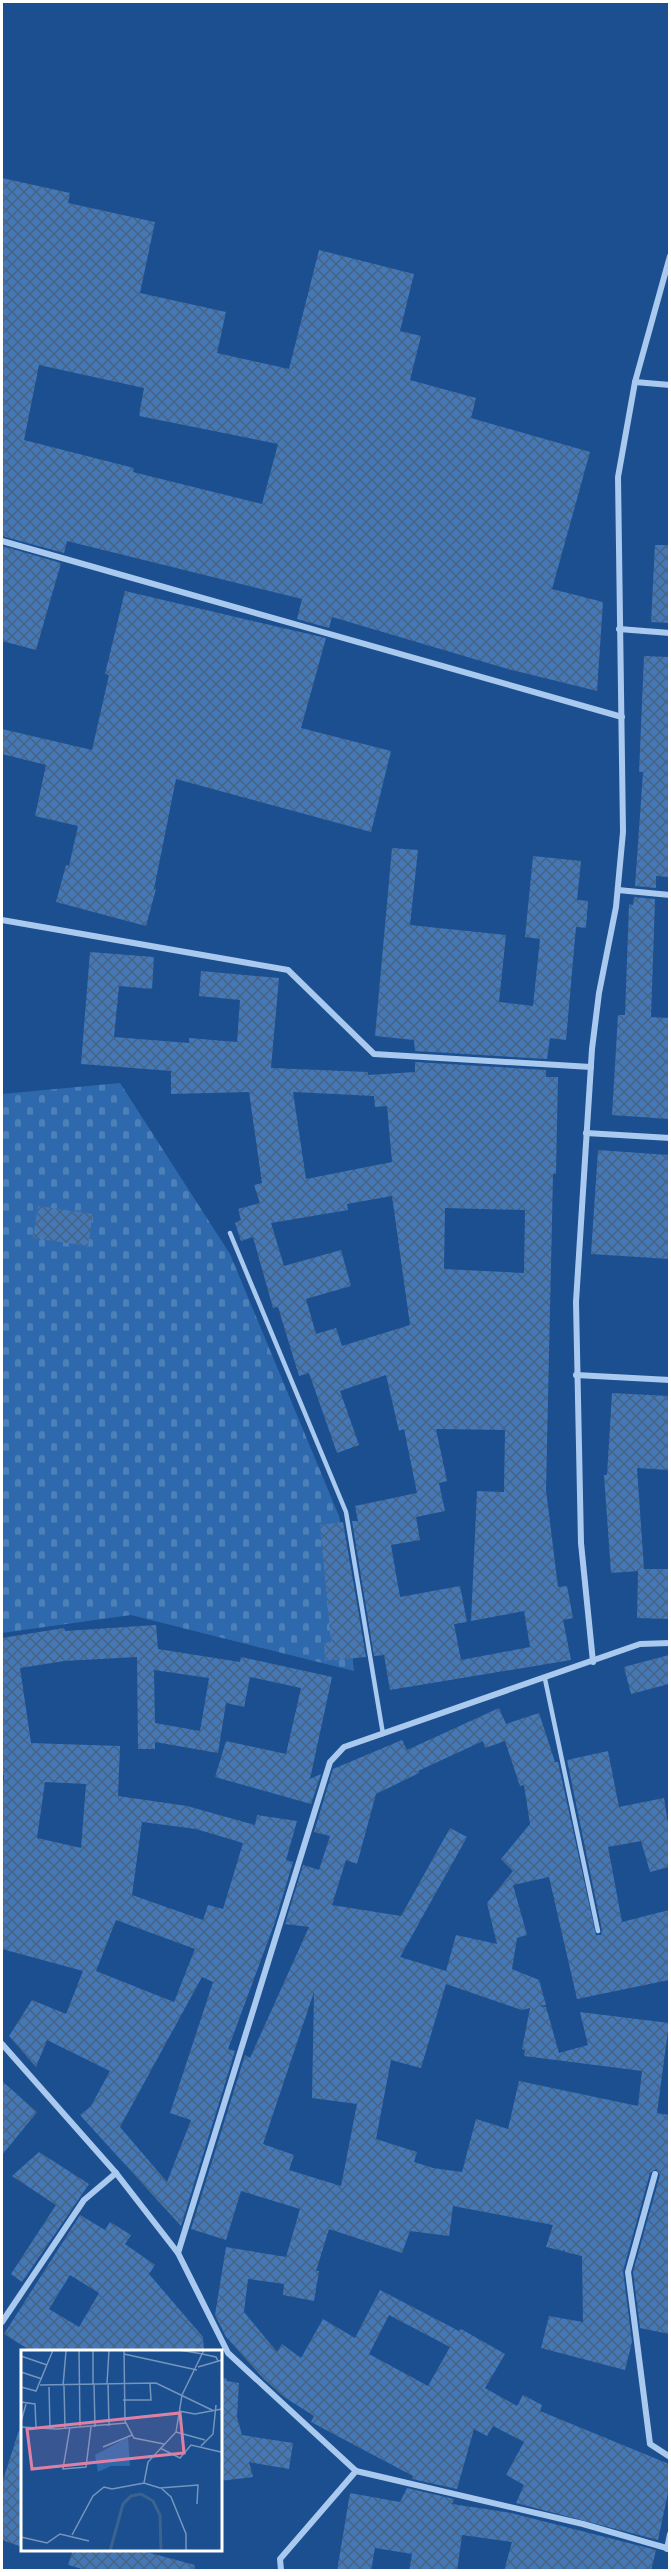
<svg xmlns="http://www.w3.org/2000/svg" width="671" height="2572" viewBox="0 0 671 2572" font-family="'PT Sans Narrow',sans-serif">
	<style>
		.cemetery { fill: url(#cemetery-stones) }
		.building { fill: url(#building-cross-hatch); fill-rule: evenodd }
		.lines { fill: none; stroke-linecap: round; stroke-linejoin: round }
		.service { stroke: #a9c9ee; stroke-width: 4.5 }
		.minor { stroke: #a9c9ee; stroke-width: 6 }
		.inset-river { fill: none; stroke: #3c6290; stroke-width: 3 }
		.inset-road { fill: none; stroke: #7695bc; stroke-width: 1.5 }
		.view { fill: #dd80a5; fill-opacity: 0.15; stroke: #dd80a5; stroke-width: 3 }
		.inset-edge { fill: none; stroke: #fff; stroke-width: 3 }
	</style>
	<defs>
		<pattern id="cemetery-stones" width="16" height="16" patternUnits="userSpaceOnUse" patternTransform="scale(1.5)"><rect width="16" height="16" fill="#2e69ad"/><path d="M2 7V4a2 2 0 0 1 4 0v3zM10 15v-3a2 2 0 0 1 4 0v3z" fill="#4d80b9"/></pattern>
		<pattern id="building-cross-hatch" width="8" height="8" patternUnits="userSpaceOnUse" patternTransform="scale(1.5)"><rect width="8" height="8" fill="#4478b7"/><path d="M0 0l8 8M0 8l8-8" fill="none" stroke="#486282"/></pattern>
	</defs>
	<rect width="100%" height="100%" fill="#1b4f8f"/>
	<path class="cemetery" d="M120 1083 230 1254 339 1516 354 1671 131 1615 2 1633V1094Z"/>
	<g class="building">
		<path d="M2 178 70 193 68 203 155 222 140 293 226 312 217 353 289 369 319 250 414 274 400 331 421 336 410 380 476 398 471 418 590 452 552 589 603 602 597 691 508 669 332 617 329 628 297 619 302 599 67 541 64 553 2 536ZM39 365 144 388 139 416 278 444 262 504 133 472 134 468 24 440Z"/>
		<path d="M655 545H669V623L651 622Z"/>
		<path d="M2 546 61 563 36 650 2 641Z"/>
		<path d="M125 591 326 638 301 728 391 751 371 832 176 779 154 889H156L146 926 56 902 66 865 69 866 78 826 35 816 46 765 2 754V729L92 750 109 675 105 674Z"/>
		<path d="M644 656 669 657V877L656 876V888L635 886 643 772H639Z"/>
		<path d="M392 848 418 850 410 925 506 935 499 1002 533 1006 540 939 525 937 533 856 581 861 577 900 588 901 586 928 576 927 566 1040 550 1038 547 1059 415 1051 414 1040 375 1036Z"/>
		<path d="M634 897 655 899 651 1017 669 1018V1119L612 1115 618 1015H625L629 904 633 905Z"/>
		<path d="M90 952 154 957 152 989 119 986 114 1037 189 1043V1038L237 1042 240 1000 199 996 201 971 279 978 271 1068 368 1072V1075L415 1072V1062L546 1070V1077H558L556 1174H553L546 1490 558 1587 567 1586 573 1618 563 1620 571 1660 390 1690 384 1655 374 1656 352 1521H358L355 1506 417 1493 404 1429 399 1431 386 1375 340 1391 359 1445 337 1453 309 1373 299 1376 278 1307 273 1308 253 1237 241 1241 235 1223 241 1220 238 1209 260 1203 254 1185 262 1183 249 1092 171 1094V1071L81 1064ZM293 1092 374 1096 375 1107 387 1106 392 1162 306 1179ZM392 1196 410 1325 342 1346 336 1328 316 1334 306 1299 351 1286 341 1250 284 1266 271 1223 348 1210 347 1204ZM445 1208 525 1210 524 1273 444 1269ZM436 1429 505 1430 504 1492 477 1491 471 1621 524 1611 530 1647 461 1660 454 1624 467 1622 460 1586 400 1597 391 1545 420 1540 416 1517 445 1511 439 1483 447 1481Z"/>
		<path d="M598 1150 669 1155V1259L591 1254Z"/>
		<path d="M38 1206 93 1214 88 1246 33 1238Z"/>
		<path d="M612 1393 669 1396V1470L637 1468 644 1569H669V1619L637 1618 638 1571 611 1573 604 1475H607Z"/>
		<path d="M343 1522 366 1657 325 1661 324 1643 331 1642 320 1525Z"/>
		<path d="M156 1625 158 1649 240 1662 241 1657 332 1677 310 1779 321 1774 311 1804 215 1777 226 1741 286 1754 301 1688 250 1677 244 1707 226 1703 218 1753 155 1742V1749H138L137 1657 64 1661 20 1668 31 1743 120 1746 118 1796 187 1806 255 1825 257 1815 297 1821 286 1860 293 1862 275 1922 228 2049 235 2051 181 2226 80 2115 91 2106 110 2071 47 2040 36 2067 9 2036 32 2000 66 2014 83 1971 2 1949V1795L4 1775H2V1638L64 1628 65 1631ZM154 1670 209 1678 200 1731 155 1723ZM45 1782 86 1784 81 1848 37 1838ZM142 1822 196 1829 243 1843 223 1909 208 1905 203 1920 132 1895ZM116 1920 195 1949 174 2002 96 1971ZM202 1977 213 1982 170 2113 191 2120 167 2182 120 2127Z"/>
		<path d="M669 1655V1684L631 1694 624 1667Z"/>
		<path d="M499 1708 506 1724 539 1713 555 1762H558L596 1935H601L602 1930 567 1760 608 1751 619 1807 664 1798 669 1830V1867L650 1872 641 1841 608 1847 622 1922 669 1910V1980L577 1999 549 1877 513 1885 527 1935 517 1938 512 1969 539 1980 546 2005 539 2006 546 2007 559 2053 588 2045 580 2012 669 2023 657 2113 669 2115V2334L640 2328 633 2272 660 2175 656 2169 650 2173 623 2271 632 2342 625 2370 541 2348 549 2316 583 2322 582 2256 565 2252 564 2249 563 2251 546 2247 553 2225 453 2206 449 2236 410 2231 402 2253 329 2229 316 2271H319L314 2301 283 2295 284 2284 248 2279 244 2312 277 2352 282 2344 301 2358 323 2319 355 2338 380 2290 459 2331 461 2329 505 2354 485 2388 517 2406 523 2395 542 2405 540 2411 669 2464V2488L658 2540 516 2503 524 2485 506 2475 524 2442 493 2426 487 2436 474 2429 457 2489 412 2479 413 2476 311 2422 314 2416 284 2397 263 2378 226 2337 215 2315 226 2247 286 2257 300 2209 241 2191 226 2240 191 2229 245 2055 250 2058 309 1927 285 1924 303 1865 319 1870 330 1836 314 1832 333 1769 402 1740 407 1750ZM483 1741 485 1748 505 1741 520 1786 524 1785 530 1824 501 1859 513 1871 487 1903 497 1944 456 1935 446 1971 400 1957 467 1837 450 1828 401 1916 332 1905 346 1860 357 1864 376 1794 419 1773 418 1771ZM446 1984 522 2010 530 2008 522 2049 525 2050 524 2056 642 2071 638 2106 519 2081 508 2129 476 2119 462 2172 433 2168 414 2162 417 2152 376 2139 391 2060 421 2068ZM314 1992 312 2098 357 2104 341 2186 289 2170 294 2155 263 2144ZM389 2315 450 2347 428 2386 369 2354Z"/>
		<path d="M2 2081 37 2112 2 2155Z"/>
		<path d="M39 2152 89 2184 22 2282 11 2274 56 2205 12 2176Z"/>
		<path d="M80 2215 105 2230 110 2222 131 2235 125 2244 155 2265 149 2274 203 2337 204 2352H33L4 2334ZM70 2275 99 2293 79 2327 49 2309Z"/>
		<path d="M220 2378H226L227 2381 239 2383 237 2417 242 2435 293 2443 289 2469 249 2462 253 2477 220 2481Z"/>
		<path d="M19 2430 22 2431V2535L19 2546 2 2540V2483Z"/>
		<path d="M407 2488 454 2499 452 2504 511 2513 656 2550 651 2571H504L512 2542 462 2535 457 2571H409L412 2554 375 2548 371 2571H337L350 2493 400 2502Z"/>
		<path d="M73 2550H139L195 2565 194 2571H89L68 2565Z"/>
	</g>
	<g class="lines">
		<g class="service">
			<path d="M230 1233 346 1512 383 1734"/>
			<path d="M545 1679 598 1931"/>
		</g>
		<g class="minor">
			<path d="M635 382 670 385"/>
			<path d="M2 541 622 717"/>
			<path d="M619 629 670 633"/>
			<path d="M618 890 670 895"/>
			<path d="M2 920 288 970 374 1054 591 1067"/>
			<path d="M586 1133 670 1138"/>
			<path d="M576 1375 670 1380"/>
			<path d="M593 1662 581 1543 576 1302 592 1049 599 993 616 907 623 832 618 477 635 382 670 256"/>
			<path d="M2 2044 116 2173 178 2253 228 2353 356 2471 583 2524 670 2549"/>
			<path d="M655 2174 628 2272 650 2444 670 2457"/>
			<path d="M178 2253 330 1762 344 1747 640 1644 670 1643"/>
			<path d="M2 2322 84 2200 116 2173"/>
			<path d="M667 2549 670 2534"/>
			<path d="M281 2570 280 2559 356 2471"/>
		</g>
	</g>
	<g transform="translate(21 2350)">
		<rect width="201" height="201" fill="#1b4f8f"/>
		<path d="M107 87 109 116H90L77 122 74 105Z" fill="#2e69ad"/>
		<path class="inset-river" d="M89 201 102 154 110 146 120 144 132 151 139 165 140 201"/>
		<path class="inset-road" d="M58 0 59 76M103 0 104 71 113 88 143 94M158 0 182 4M103 4 176 20M181 4 195 7 197 11M0 6 26 15M177 17 201 10M0 22 21 29M86 34 88 0M87 34 88 76M19 35 135 33 193 61M72 35V0M73 35 74 77M42 36 45 1M43 36 44 78M0 37 15 41 32 0M28 37 29 79M102 50H130L129 34M0 52 14 54 15 77M158 61 174 64 201 59M135 66 157 63M0 72 5 54M0 77 35 79 105 73M49 77 42 119 65 117 70 77M155 82 184 90M180 96 192 84 195 55M82 97 111 85M139 98 159 108 170 95 200 102M123 133 127 112 155 82 161 45 183 0M140 138 150 147 165 184V201M51 185 72 146 83 137 91 139 123 133 139 138 177 135 176 154M0 187 26 193 39 184 68 191"/>
		<path class="view" d="M159 63 163 103 11 119 6 79Z"/>
		<rect width="201" height="201" class="inset-edge"/>
	</g>
	<rect width="671" height="2572" fill="none" stroke="#ffffff" stroke-width="6"/>
</svg>
